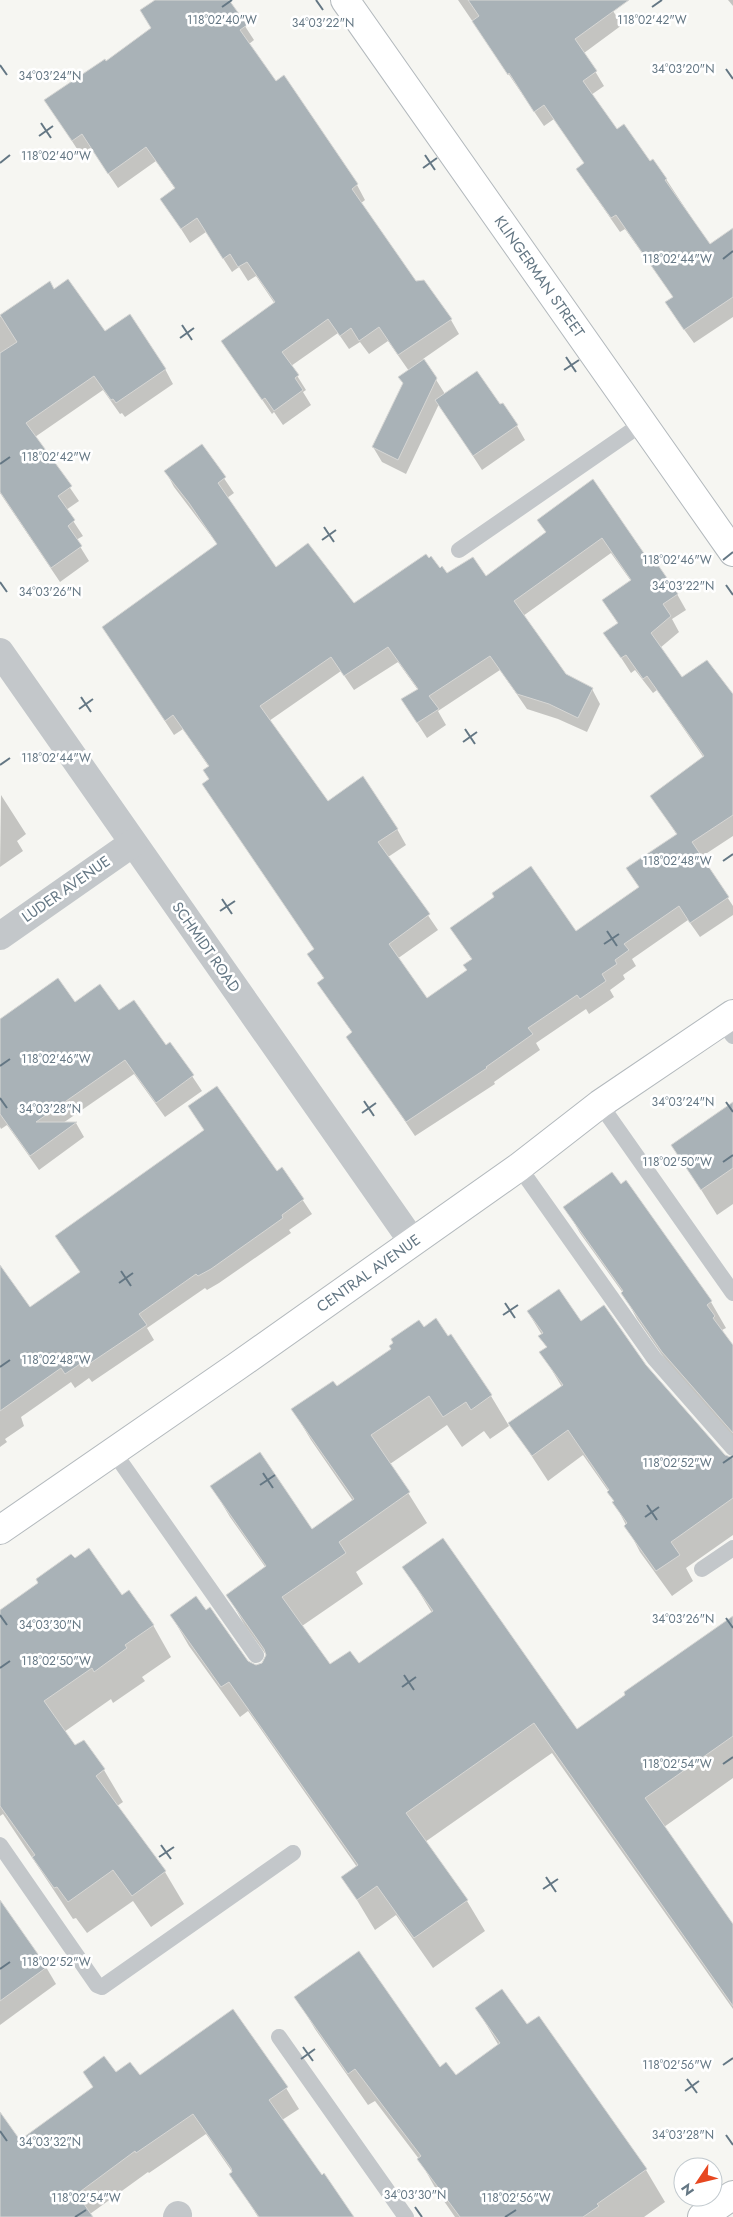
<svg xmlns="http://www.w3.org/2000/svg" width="733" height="2217" viewBox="0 0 733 2217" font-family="Jost,sans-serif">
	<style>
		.shadow { fill: #0003; fill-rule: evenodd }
		.building { fill: #a9b2b7; stroke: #d7d7d5; fill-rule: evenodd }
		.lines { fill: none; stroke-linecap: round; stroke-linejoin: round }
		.secondary-casing { stroke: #b3b9bd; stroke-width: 30 }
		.lane { stroke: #c3c7ca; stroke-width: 16 }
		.street { stroke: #c3c7ca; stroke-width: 28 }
		.secondary { stroke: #fff; stroke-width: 28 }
		.ticks { fill: none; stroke: #647784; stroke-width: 2 }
		.labels { text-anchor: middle; stroke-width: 5; stroke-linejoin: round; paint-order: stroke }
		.street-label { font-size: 15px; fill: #647784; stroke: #fff }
		.ticks-label { font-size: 12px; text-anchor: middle; fill: #647784; stroke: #fff; stroke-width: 5; stroke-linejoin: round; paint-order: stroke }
	</style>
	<rect width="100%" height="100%" fill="#f6f6f2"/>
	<g class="shadow">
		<path d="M154 0H228L254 40 249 44 276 83 283 77 357 185 365 200 360 204 415 282 451 320 459 334 423 359 445 394 500 406 517 426 525 440 482 470 439 404 406 474 382 462 373 447 409 371 388 341 369 354 360 342 349 349 338 333 291 366 306 390 303 392 311 405 283 425 274 412 272 414 222 341 275 304 256 276 248 281 239 267 232 272 206 232 190 243 162 199 176 190 156 161 118 188 91 148 81 155 46 101 106 63 152 29Z"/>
		<path d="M458 0H606L622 25 584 53 604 86 591 95 617 131 666 179 710 246 733 239V317L694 343 675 317 674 298 625 229 620 232 586 183 578 169 585 164 554 119 544 126Z"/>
		<path d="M728 0H733V6Z"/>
		<path d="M49 283 54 291 105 333 165 369 173 384 125 417 122 413 120 414 103 390 35 437 79 501 66 510 83 536 76 540 89 561 60 582 0 493V317Z"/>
		<path d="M202 446 234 493 227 498 275 568 354 605 439 569 446 575 485 578 547 534 538 520 592 481 652 566 677 594 686 610 672 619 679 632 660 648 681 679 733 696V836L701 857 733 906V915L700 937 688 920 632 959 636 966 623 975 625 979 610 990 614 997 589 1014 586 1009 536 1043 540 1050 494 1082 495 1084 415 1136 348 1037 353 1034 319 983 324 979 309 954 315 950 210 780 209 767 183 729 174 735 113 642 218 545 174 487 166 472ZM611 553 631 581 604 600 618 624 605 633 631 673 635 670 653 693 657 690 704 758 652 796 677 835 640 888 576 933 452 928 472 960 468 971 426 1000 397 959 438 930 388 857 406 845 397 829 327 803 269 721 341 671 354 690 398 662 418 690 412 715 427 738 446 725 438 711 500 670 527 709 558 719 587 732 600 704 592 689 565 675 523 616Z"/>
		<path d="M1 795 26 834 17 841 23 851 0 867Z"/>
		<path d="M74 1004 119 1012 166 1046 170 1043 202 1091 165 1117 134 1074 63 1123H76L84 1137 39 1170 7 1125 1 1129 0 1127V1021Z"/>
		<path d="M733 1104V1204L717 1215 673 1145Z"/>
		<path d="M190 1107 276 1173 282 1169 312 1214 289 1230 291 1233 219 1283 207 1290 205 1288 147 1328 154 1340 92 1382 89 1378 75 1388 71 1382 21 1417 24 1426 5 1439 7 1442 0 1447V1295L30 1309 81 1273 56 1236 205 1131Z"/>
		<path d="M626 1182 711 1302 726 1328 722 1330 733 1347V1440L678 1378 637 1319 623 1293 580 1233 565 1207Z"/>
		<path d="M528 1312 581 1322 725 1456 733 1458V1535L686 1568 693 1581 672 1596 640 1552 609 1492 583 1455 548 1481 510 1423 562 1387 541 1352 547 1348 540 1337 542 1335Z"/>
		<path d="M424 1328 448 1338 451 1336 491 1396 509 1426 490 1439 484 1431 462 1447 447 1425 390 1464 427 1523 356 1572 363 1584 302 1626 330 1666 358 1664 432 1613 404 1567 577 1730 733 1616V1778L664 1827 733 1926V2009L552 1753 425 1842 467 1901 485 1931 433 1968 396 1915 375 1930 343 1877 357 1867 248 1711 240 1717 189 1646 171 1615 247 1662 256 1666 263 1664 267 1656 245 1626 228 1595 266 1568 230 1517 212 1487 312 1530 353 1501 311 1440 293 1410 337 1388Z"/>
		<path d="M122 1596 153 1625 171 1657 142 1677 145 1681 113 1703 111 1699 64 1732 75 1747 84 1741 104 1770 123 1802 117 1806 165 1872 184 1904 151 1927 133 1901 87 1933 76 1918 73 1919 3 1814 0 1816V1613Z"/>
		<path d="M0 1923 46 1967 56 1984 0 2025Z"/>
		<path d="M296 1997 455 2076 499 2046 477 2009 526 2026 539 2018 646 2170 665 2202 644 2217H455L437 2191 419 2159 375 2101 368 2105 315 2029Z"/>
		<path d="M84 2072 286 2088 299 2109 282 2120 352 2217H258L231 2174 233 2173 206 2134 149 2173 148 2172 90 2214 92 2217H0V2124L19 2142 94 2088Z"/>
	</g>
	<g class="building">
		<path d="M155 0H229L247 25 240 30 276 81 284 75 358 184 352 189 416 281 424 280 452 319 398 355 379 327 359 341 351 328 340 336 328 319 282 352 299 375 295 378 303 390 274 411 265 398 262 400 221 341 275 302 247 262 238 267 230 254 223 259 197 218 181 229 160 199 175 188 146 147 108 174 82 134 72 141 44 100 105 59 106 61 151 28 140 10Z"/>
		<path d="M468 0H629L575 39 597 71 583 81 617 129 624 124 650 161 653 159 667 179 665 180 710 244 733 228V297L684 330 665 302 673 297 616 215 611 218 576 169 584 163 544 105 534 112 509 73 508 75 472 21 479 16Z"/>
		<path d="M68 279 105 331 130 314 166 369 116 403 113 399 111 400 94 376 26 423 72 486 58 496 75 520 68 526 82 546 51 568 0 492V353L17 342 0 315 50 281 54 289Z"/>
		<path d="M424 359 437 378 398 460 372 447 403 383 398 377Z"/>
		<path d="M477 371 500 404 503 403 518 425 473 456 435 400Z"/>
		<path d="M202 444 226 477 218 483 276 567 308 543 354 603 426 554 429 558 431 556 440 568 442 566 447 573 473 557 486 576 546 532 537 520 593 479 652 565 656 562 678 594 663 604 671 616 651 633 682 677 707 660 733 694V815L692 842 729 897 690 923 679 906 624 944 629 950 615 960 617 964 602 974 606 981 580 999 577 995 528 1028 533 1034 486 1067 487 1068 406 1122 346 1037 352 1032 317 983 324 978 307 954 314 949 202 784 209 779 203 770 209 766 173 715 165 721 102 627 217 544 189 503 164 471ZM602 538 631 580 602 600 618 623 603 633 621 658 626 655 643 679 647 676 704 756 650 796 677 834 626 868 639 887 576 931 531 866 492 893 494 897 450 928 472 959 463 965 467 970 427 998 389 944 430 914 378 842 398 829 363 776 328 801 260 706 331 657 344 676 388 647 418 689 401 699 417 723 439 709 429 696 490 656 517 694 549 704 578 718 593 688 566 674 514 601Z"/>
		<path d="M58 978 75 1002 100 984 119 1010 134 1000 166 1045 170 1042 194 1075 156 1103 125 1060 36 1122H77L30 1156 0 1114V1019Z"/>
		<path d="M217 1086 277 1171 282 1167 304 1199 282 1215 283 1218 211 1269 198 1276 196 1274 139 1314 147 1325 83 1368 80 1364 65 1374 61 1368 0 1411V1265L30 1307 80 1272 55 1236 204 1130 188 1106Z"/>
		<path d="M733 1102V1168L701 1190 671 1145Z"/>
		<path d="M612 1172 621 1184 626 1180 712 1301 707 1305 715 1316 713 1318 733 1345V1433L662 1352 621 1293 623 1291 563 1207Z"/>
		<path d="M559 1289 581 1321 604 1305 646 1365 725 1455 733 1458V1498L671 1542 680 1555 656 1571 624 1526 627 1523 612 1502 614 1501 607 1492 609 1490 568 1430 532 1456 508 1423 563 1385 539 1352 547 1347 538 1336 543 1333 527 1311Z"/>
		<path d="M436 1318 448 1336 451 1334 492 1395 471 1410 466 1402 443 1417 429 1396 371 1435 410 1492 339 1542 346 1553 282 1597 330 1664 350 1651 359 1663 433 1611 402 1567 443 1538 577 1729 625 1695 624 1692 733 1616V1736L645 1798 733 1924V2006L534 1723 406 1813 468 1900 414 1938 377 1886 357 1900 341 1877 358 1865 229 1682 221 1687 170 1615 196 1596 206 1610 210 1607 248 1661 256 1665 262 1663 266 1655 264 1649 226 1595 266 1566 210 1486 260 1452 312 1529 354 1499 291 1409 333 1381 337 1386 391 1349 389 1346 393 1343 391 1339 419 1320 424 1327Z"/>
		<path d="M89 1548 122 1595 129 1590 154 1625 125 1645 127 1648 94 1672 92 1668 44 1701 75 1745 84 1740 105 1769 96 1776 166 1871 132 1896 113 1870 68 1902 57 1887 54 1888 32 1857 35 1855 0 1806V1610L38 1583 36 1579 71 1554 75 1558Z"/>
		<path d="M0 1900 47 1967 0 2001Z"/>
		<path d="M359 1951 440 2067 446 2062 456 2075 500 2043 475 2008 502 1989 527 2024 539 2016 647 2169 597 2204 599 2206 583 2217H460L417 2159 421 2156 355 2069 348 2074 294 1997Z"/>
		<path d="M233 2009 288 2087 269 2100 322 2175 324 2173 354 2217H259L229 2174 232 2172 231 2168 193 2114 136 2153 135 2151 77 2194 93 2217H0V2112L20 2140 93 2087 83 2072 104 2056 116 2072 130 2062 140 2075Z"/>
	</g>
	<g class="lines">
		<g class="secondary-casing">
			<g id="secondary">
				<path id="s1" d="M345 0 733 552"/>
				<path id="s2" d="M0 1530 236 1367 519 1167 600 1104 733 1014"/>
				<path d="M702 2217 733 2195"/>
			</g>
		</g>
		<g class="lane">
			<path d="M459 550 643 423"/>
			<path d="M722 1021 733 1036"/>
			<path d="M600 1104 733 1293"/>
			<path d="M519 1167 654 1358 733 1448"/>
			<path d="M113 1451 256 1655"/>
			<path d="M702 1569 733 1548"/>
			<path d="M0 1845 97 1985 102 1987 293 1853"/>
			<path d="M279 2037 406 2217"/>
		</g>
		<g class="street">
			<path d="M0 652 412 1241"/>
			<path d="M0 936 133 843"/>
			<path d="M177 2217 178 2215"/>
		</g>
		<use href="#secondary" class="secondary"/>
	</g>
	<path class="ticks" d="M316 0 323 10M222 7 232 0M652 7 662 0M0 65 7 75M726 69 733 79M41 123 51 138M39 136 53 126M425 155 435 170M0 163 10 155M423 168 437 158M723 259 733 251M182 325 192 340M180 338 194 328M566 357 576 372M564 370 579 360M0 464 10 457M324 527 334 542M322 540 336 530M723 560 733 552M0 582 7 592M726 585 733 595M81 697 91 712M79 709 93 699M465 729 475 744M463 742 477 732M0 765 10 758M723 861 733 854M222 899 232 914M220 911 235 901M607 931 617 946M604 944 619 934M0 1066 10 1059M0 1098 7 1108M364 1101 374 1116M726 1102 733 1112M362 1113 376 1103M723 1162 733 1155M121 1271 131 1286M119 1283 133 1273M505 1303 515 1318M503 1315 518 1305M0 1367 10 1360M723 1463 733 1456M263 1473 273 1488M260 1485 275 1475M647 1505 657 1520M645 1517 659 1507M0 1615 7 1625M726 1618 733 1628M0 1668 10 1661M404 1675 414 1690M402 1687 416 1677M723 1764 733 1757M161 1845 171 1859M159 1857 174 1847M546 1877 556 1892M543 1889 558 1879M0 1969 10 1962M303 2047 313 2061M301 2059 315 2049M723 2065 733 2058M687 2079 697 2093M685 2091 699 2081M0 2131 7 2141M726 2135 733 2145M415 2207 422 2217M75 2217 86 2210M505 2217 516 2210"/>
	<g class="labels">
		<g class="street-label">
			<text dy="5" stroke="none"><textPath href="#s1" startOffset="338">KLINGERMAN STREET</textPath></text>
			<text transform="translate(66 889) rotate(-35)" y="5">LUDER AVENUE</text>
			<text transform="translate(206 947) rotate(55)" y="5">SCHMIDT ROAD</text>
			<text dy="5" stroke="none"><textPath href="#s2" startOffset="449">CENTRAL AVENUE</textPath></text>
		</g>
	</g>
	<g class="ticks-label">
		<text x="222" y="24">118°02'40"W</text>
		<text x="652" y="24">118°02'42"W</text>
		<text x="323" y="27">34°03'22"N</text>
		<text x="683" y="73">34°03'20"N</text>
		<text x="50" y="80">34°03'24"N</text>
		<text x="56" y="160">118°02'40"W</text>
		<text x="677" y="263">118°02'44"W</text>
		<text x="56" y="461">118°02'42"W</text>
		<text x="677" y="564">118°02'46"W</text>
		<text x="683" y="590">34°03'22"N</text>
		<text x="50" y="596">34°03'26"N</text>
		<text x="56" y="762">118°02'44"W</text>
		<text x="677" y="865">118°02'48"W</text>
		<text x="56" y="1063">118°02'46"W</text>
		<text x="683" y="1106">34°03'24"N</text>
		<text x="50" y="1113">34°03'28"N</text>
		<text x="677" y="1166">118°02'50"W</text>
		<text x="56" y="1364">118°02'48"W</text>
		<text x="677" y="1467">118°02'52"W</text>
		<text x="683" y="1623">34°03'26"N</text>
		<text x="50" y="1629">34°03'30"N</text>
		<text x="56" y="1665">118°02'50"W</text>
		<text x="677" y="1768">118°02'54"W</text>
		<text x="56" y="1966">118°02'52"W</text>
		<text x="677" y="2069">118°02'56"W</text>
		<text x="683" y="2139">34°03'28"N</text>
		<text x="50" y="2146">34°03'32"N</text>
		<text x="415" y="2199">34°03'30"N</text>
		<text x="86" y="2202">118°02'54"W</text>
		<text x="516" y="2202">118°02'56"W</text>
	</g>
	<g transform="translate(698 2182) rotate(235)"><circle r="24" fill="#ffffff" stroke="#c1c9ce"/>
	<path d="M0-4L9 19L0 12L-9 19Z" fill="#e74821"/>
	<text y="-8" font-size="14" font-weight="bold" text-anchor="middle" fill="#647784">N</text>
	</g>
</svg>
